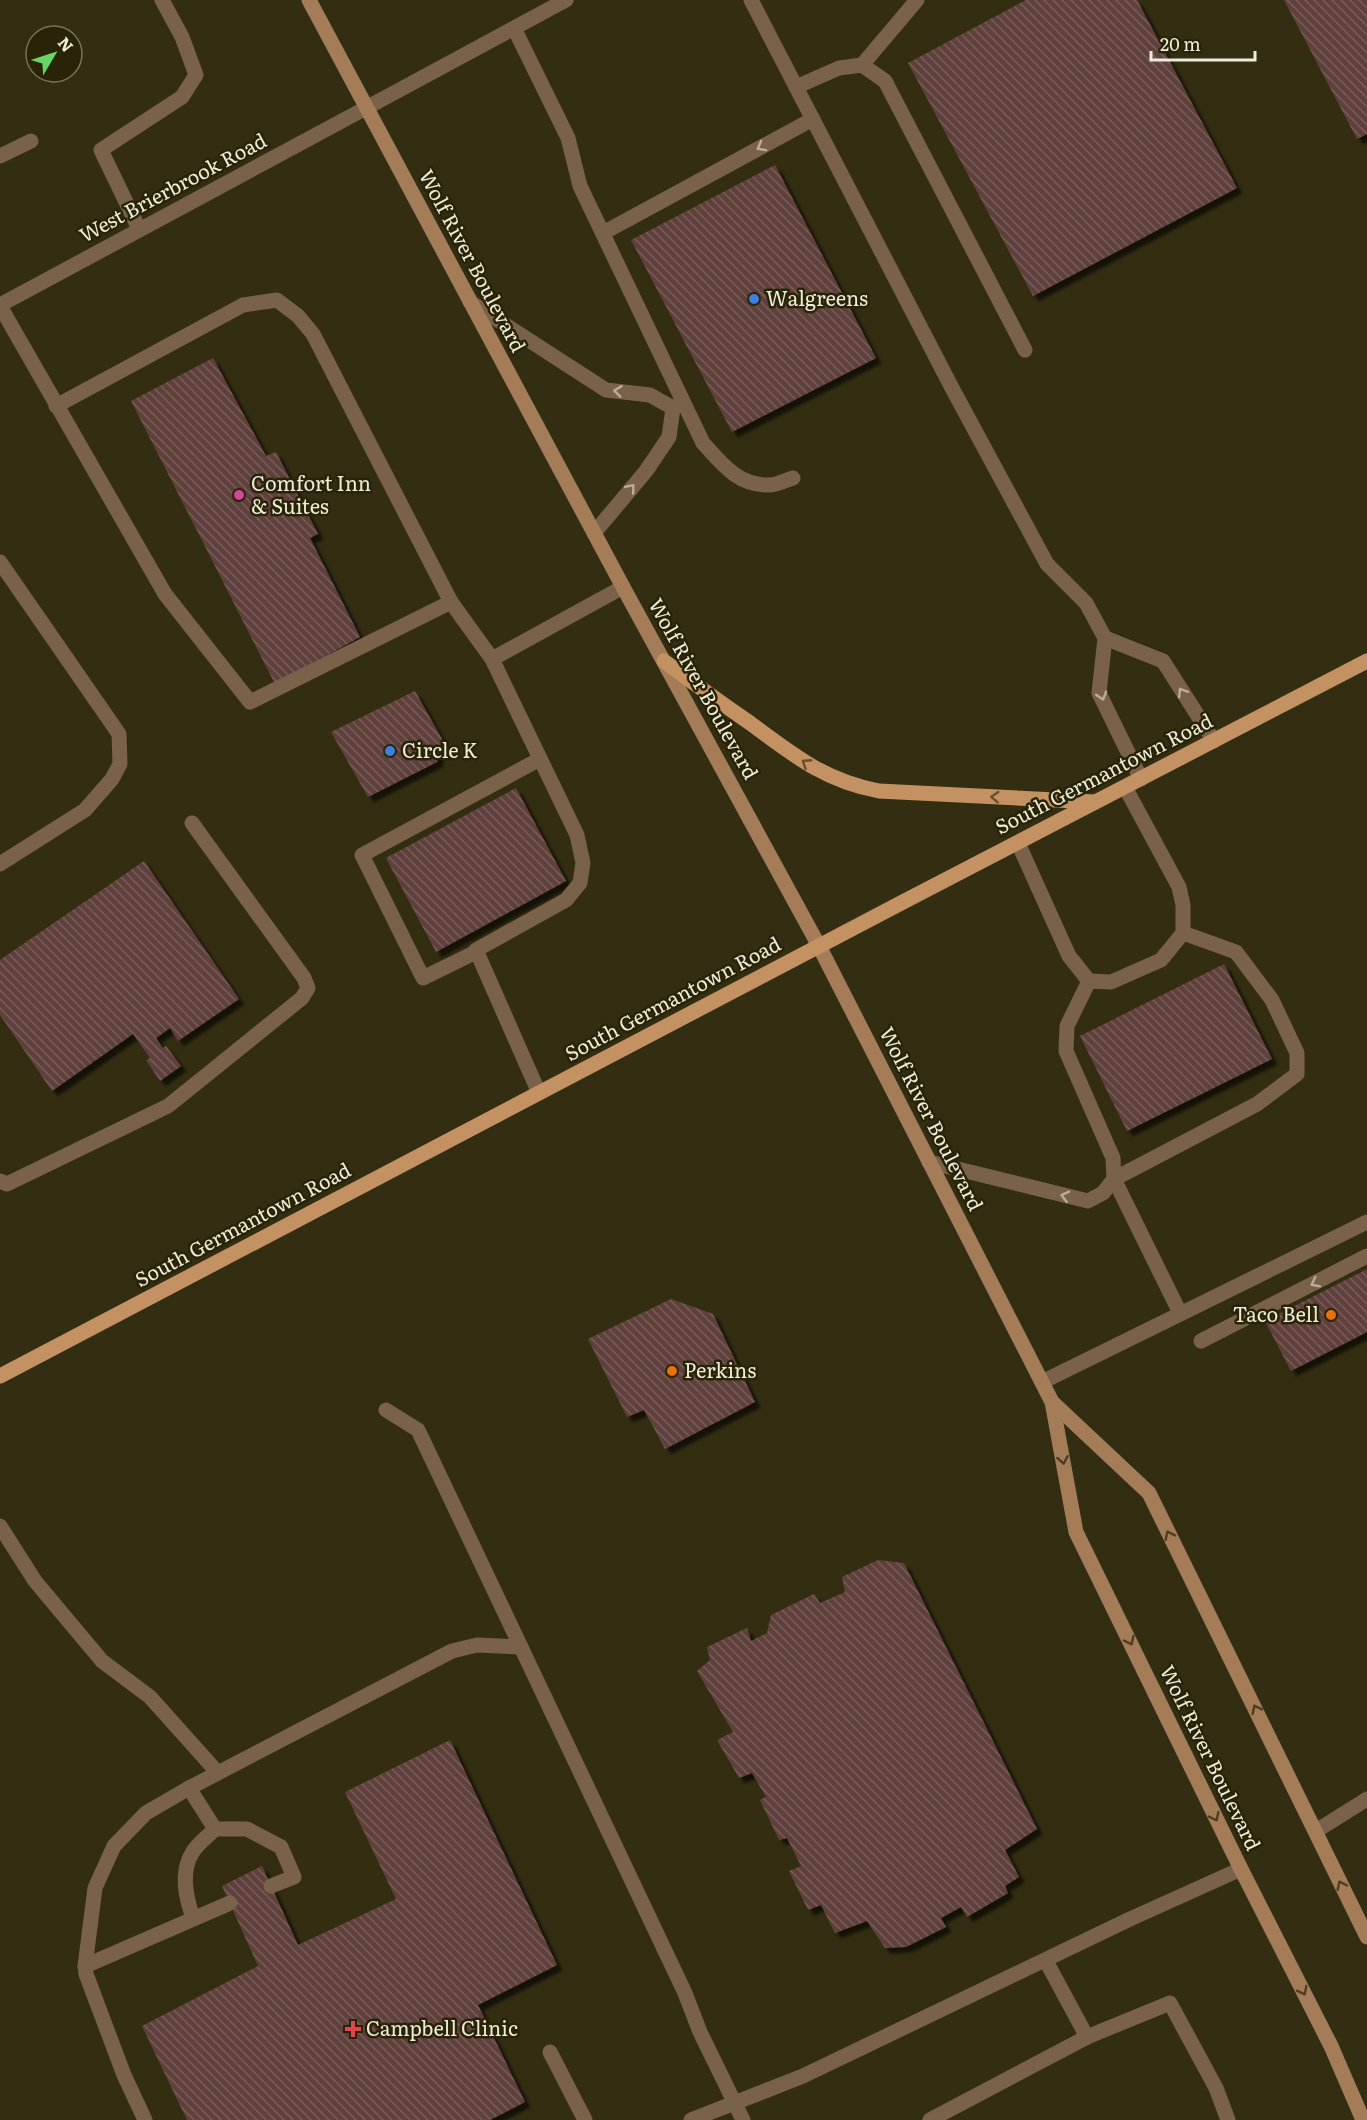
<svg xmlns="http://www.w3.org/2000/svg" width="1367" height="2120" viewBox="0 0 1367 2120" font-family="Literata,serif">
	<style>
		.building { fill: url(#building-back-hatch); filter: url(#shadow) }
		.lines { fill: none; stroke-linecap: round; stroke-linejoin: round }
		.service { stroke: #7a614a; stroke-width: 15 }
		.tertiary { stroke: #7a614a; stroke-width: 15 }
		.secondary { stroke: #a47d58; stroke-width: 15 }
		.primary { stroke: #c49262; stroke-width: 15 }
		.oneway { stroke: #baad99 }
		.oneway2 { stroke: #67502c }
		.oneway3 { stroke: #4e3f20 }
		.shop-dot { fill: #3f7fe0; stroke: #292408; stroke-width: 2 }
		.hotel-dot { fill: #d1479c; stroke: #292408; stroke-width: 2 }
		.food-dot { fill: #e8710a; stroke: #292408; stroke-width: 2 }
		.health-dot { fill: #e0444e; stroke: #292408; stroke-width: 2 }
		.labels { text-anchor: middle; stroke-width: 5; stroke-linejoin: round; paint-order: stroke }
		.street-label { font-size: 20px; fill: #eeebda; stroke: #292408 }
		.poi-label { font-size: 20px; fill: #eeebda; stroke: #292408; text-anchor: start }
	</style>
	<defs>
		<pattern id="building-back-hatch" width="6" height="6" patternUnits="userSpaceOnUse" patternTransform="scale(1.5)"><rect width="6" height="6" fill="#60413d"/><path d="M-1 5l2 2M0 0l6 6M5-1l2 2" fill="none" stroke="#775d58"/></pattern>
		<filter id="shadow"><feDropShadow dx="5.5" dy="5.5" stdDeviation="1.5" flood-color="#0009"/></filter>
	</defs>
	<rect width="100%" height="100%" fill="#332e12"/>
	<g class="building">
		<path d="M1026 0H1137L1237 188 1033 296 908 63Z"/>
		<path d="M1284 0H1367V134L1357 139Z"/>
		<path d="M775 165 876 358 732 432 631 240Z"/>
		<path d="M213 358 266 456 276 452 318 534 310 538 360 637 275 684 131 401Z"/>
		<path d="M415 691 442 739 437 762 368 797 331 732Z"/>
		<path d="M516 788 566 881 436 952 386 858Z"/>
		<path d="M144 861 239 999 178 1041 170 1028 156 1038 163 1048 166 1046 181 1066 160 1081 146 1060 150 1058 133 1034 52 1091 0 1015V960Z"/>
		<path d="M1224 964 1272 1059 1127 1131 1080 1036Z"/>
		<path d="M1367 1269V1332L1291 1371 1265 1321Z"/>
		<path d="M671 1299 713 1314 755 1402 665 1449 644 1410 627 1417 588 1339Z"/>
		<path d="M878 1560 904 1563 1037 1829 1005 1850 1019 1877 1005 1886 1008 1893 967 1917 961 1907 941 1918 946 1927 906 1947 885 1948 867 1921 835 1933 821 1905 808 1910 789 1871 801 1866 787 1838 779 1840 760 1800 766 1797 752 1773 739 1778 717 1740 733 1732 697 1671 710 1660 707 1647 747 1628 751 1641 767 1633 771 1615 814 1594 820 1603 845 1592 842 1577Z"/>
		<path d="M450 1740 557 1965 478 2005 525 2102 490 2120H187L142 2026 258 1966 222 1886 262 1866 298 1945 396 1899 345 1792Z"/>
	</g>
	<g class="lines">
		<g class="service">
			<path d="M751 0 952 388 1047 564 1086 603 1105 638 1099 693 1141 779"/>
			<path d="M514 28 568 138 580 186 703 443C722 464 738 486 770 485 777 485 786 480 793 478"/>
			<path d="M862 65 917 0"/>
			<path d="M796 87 839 68 862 65 885 81 1025 350"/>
			<path d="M366 108 566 0"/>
			<path d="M0 156 31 141"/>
			<path d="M139 229 101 150 182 97 196 75 182 37 162 0"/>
			<path d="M603 233 813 119"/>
			<path d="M470 302 606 390 650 395 673 408"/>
			<path d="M0 306 165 594 250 702 451 602 313 334 298 316 277 300 243 305 56 406"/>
			<path d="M594 533 646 471 669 437 673 408 680 404"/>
			<path d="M0 562 119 734 120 764 112 779 85 810 0 864"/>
			<path d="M451 602 492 659"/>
			<path d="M1105 638 1163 661 1214 741"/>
			<path d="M1018 843 1069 956 1089 981 1111 982 1161 960 1183 933V905L1179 887 1125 787"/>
			<path d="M476 952 423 978 362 855 540 759"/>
			<path d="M1089 981 1067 1026 1066 1051 1113 1158 1114 1179 1180 1313"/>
			<path d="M539 1093 476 950 566 900 580 883 583 863 577 835 492 659 623 587"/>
			<path d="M929 1162 1088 1201 1103 1193 1114 1179 1257 1104 1297 1074V1053L1272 1000 1236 952 1183 933"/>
			<path d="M0 1181 7 1184 168 1106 302 998 308 988 304 978 192 823"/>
			<path d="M1201 1341 1367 1256"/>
			<path d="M1042 1382 1367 1222"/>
			<path d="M386 1410 418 1430 685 1993 700 2032 743 2120"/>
			<path d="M0 1526 35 1581 102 1661 150 1697 218 1773"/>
			<path d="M189 1788 215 1829H247L281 1847 294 1877 271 1886"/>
			<path d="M1316 1831 1367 1799"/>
			<path d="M193 1918C186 1898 180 1873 192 1853 197 1844 208 1836 215 1829"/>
			<path d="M85 1966 230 1903"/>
			<path d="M1087 2037 1170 2003 1216 2088 1228 2120"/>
			<path d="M550 2052 585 2120"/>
			<path d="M145 2120 124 2075 86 1974 85 1966 95 1888 114 1846 146 1813 189 1788 452 1651 477 1645 521 1647"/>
			<path d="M691 2120 803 2076 1130 1919 1241 1869"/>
			<path d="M930 2120 1087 2037 1046 1961"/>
		</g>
		<path class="tertiary" d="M0 305 366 108"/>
		<g class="secondary">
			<path d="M309 0 623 587 819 946 1052 1402 1076 1532 1241 1869 1331 2046 1363 2120"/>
			<path d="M1052 1402 1149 1493 1367 1937"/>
		</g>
		<g class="primary">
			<path d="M664 661C692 682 721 703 750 723 793 755 825 781 879 791L1095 802"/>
			<path d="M0 1376 901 903 1367 661"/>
		</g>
	</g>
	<defs><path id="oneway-chevron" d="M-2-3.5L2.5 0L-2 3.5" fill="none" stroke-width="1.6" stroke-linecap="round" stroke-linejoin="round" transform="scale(1.5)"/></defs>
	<g class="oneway">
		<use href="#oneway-chevron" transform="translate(761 147) rotate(151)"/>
		<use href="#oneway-chevron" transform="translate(618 391) rotate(-173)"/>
		<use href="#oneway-chevron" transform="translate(631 488) rotate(-50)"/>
		<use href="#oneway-chevron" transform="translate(1182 692) rotate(-122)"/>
		<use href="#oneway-chevron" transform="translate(1102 696) rotate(73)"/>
		<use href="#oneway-chevron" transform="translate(1065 1196) rotate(-166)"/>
		<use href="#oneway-chevron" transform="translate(1315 1283) rotate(153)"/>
	</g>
	<g class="oneway2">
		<use href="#oneway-chevron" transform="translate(806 763) rotate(-147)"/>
		<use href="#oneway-chevron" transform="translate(995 797) rotate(-177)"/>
	</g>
	<g class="oneway3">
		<use href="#oneway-chevron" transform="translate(1063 1460) rotate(80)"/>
		<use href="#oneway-chevron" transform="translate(1169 1535) rotate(-116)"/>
		<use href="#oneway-chevron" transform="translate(1130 1641) rotate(64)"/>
		<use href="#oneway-chevron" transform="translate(1256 1709) rotate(-116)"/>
		<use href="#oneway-chevron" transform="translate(1215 1817) rotate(64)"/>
		<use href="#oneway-chevron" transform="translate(1341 1885) rotate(-116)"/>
		<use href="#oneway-chevron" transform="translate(1303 1991) rotate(63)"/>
	</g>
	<g class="shop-dot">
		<circle cx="754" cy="299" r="6"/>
		<circle cx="390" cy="751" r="6"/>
	</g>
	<circle class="hotel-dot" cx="239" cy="495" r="6"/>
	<g class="food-dot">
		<circle cx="1331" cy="1315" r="6"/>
		<circle cx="672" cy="1371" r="6"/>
	</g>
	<path class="health-dot" d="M350 2020h6v6h6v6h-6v6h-6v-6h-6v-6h6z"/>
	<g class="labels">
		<g class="street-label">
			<text transform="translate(173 188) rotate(-28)" y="7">West Brierbrook Road</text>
			<text transform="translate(472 261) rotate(62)" y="7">Wolf River Boulevard</text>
			<text transform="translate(703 689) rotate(61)" y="7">Wolf River Boulevard</text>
			<text transform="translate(1104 774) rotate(-27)" y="7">South Germantown Road</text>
			<text transform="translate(673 999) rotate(-28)" y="7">South Germantown Road</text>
			<text transform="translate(931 1119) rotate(63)" y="7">Wolf River Boulevard</text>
			<text transform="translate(243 1225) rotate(-28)" y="7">South Germantown Road</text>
			<text transform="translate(1210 1758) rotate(64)" y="7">Wolf River Boulevard</text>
		</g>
		<g class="poi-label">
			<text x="766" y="306">Walgreens</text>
			<text x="251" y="491">Comfort Inn<tspan x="251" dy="23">&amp; Suites</tspan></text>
			<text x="402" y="758">Circle K</text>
			<text x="1319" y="1322" text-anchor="end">Taco Bell</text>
			<text x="684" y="1378">Perkins</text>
			<text x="366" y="2036">Campbell Clinic</text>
		</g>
	</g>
	<g transform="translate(54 54) rotate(51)"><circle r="28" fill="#292408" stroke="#78745c" stroke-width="1.5"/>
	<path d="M0-4.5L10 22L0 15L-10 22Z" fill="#67d466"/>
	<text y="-9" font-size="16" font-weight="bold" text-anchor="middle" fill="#eeebda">N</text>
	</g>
	<path d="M1151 51v9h104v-9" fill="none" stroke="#eeebda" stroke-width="3"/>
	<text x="1160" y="51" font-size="18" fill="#eeebda" stroke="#292408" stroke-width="4.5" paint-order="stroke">20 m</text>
</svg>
